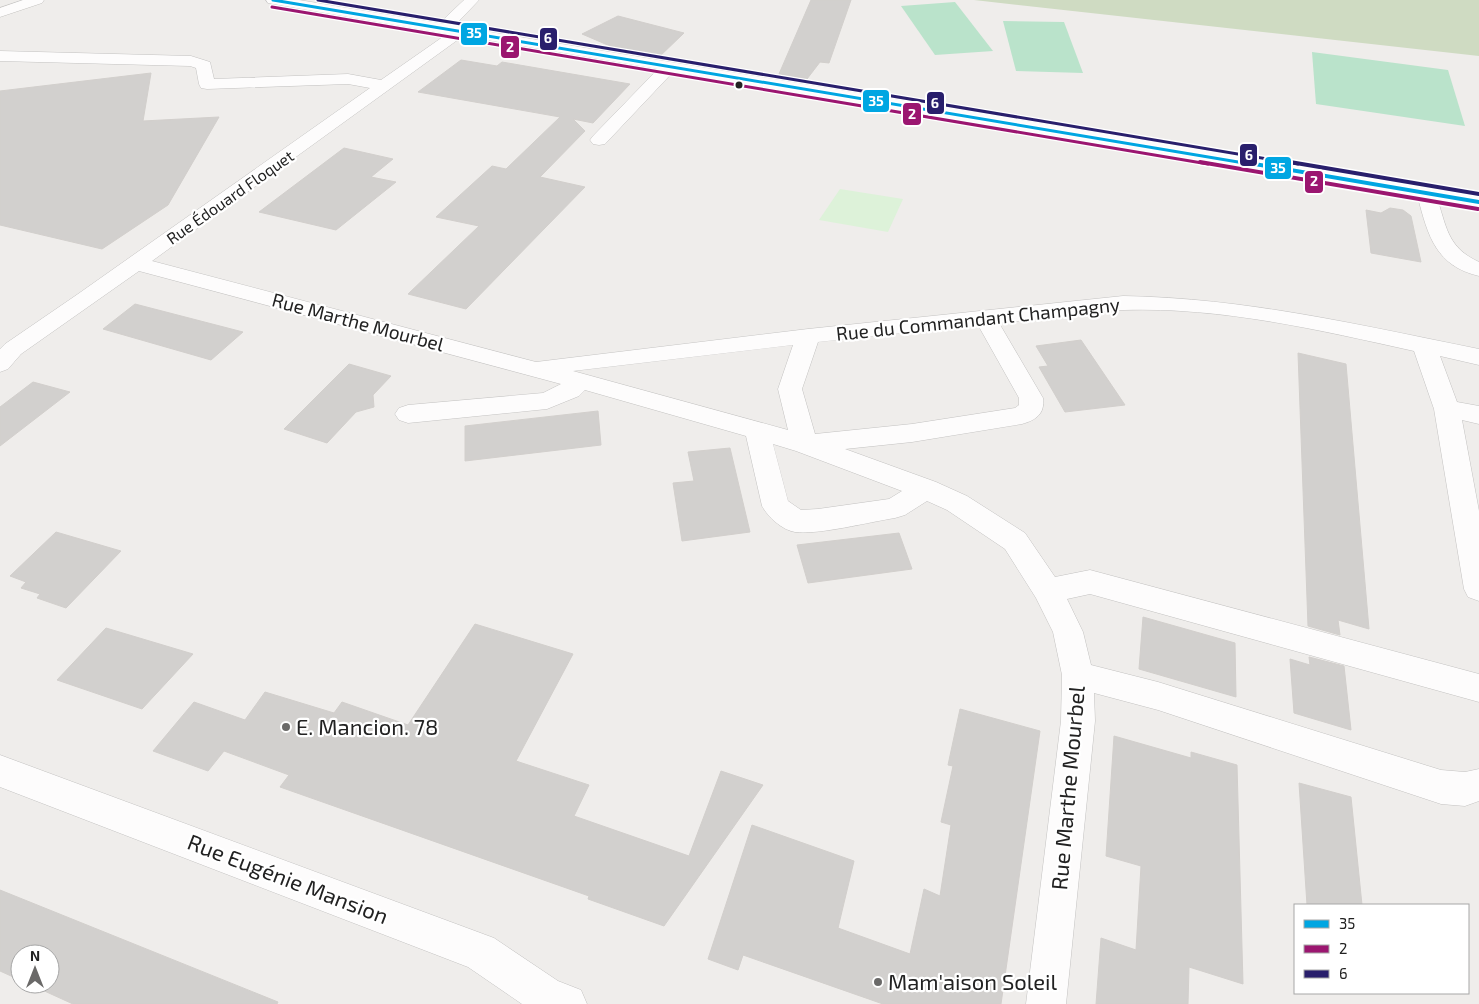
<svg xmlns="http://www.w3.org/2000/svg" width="1479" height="1004" viewBox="0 0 1479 1004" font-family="'Exo 2',sans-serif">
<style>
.forest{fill:#cfdbc2}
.park{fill:#ddf2d9}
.pitch{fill:#bae3cb}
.building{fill:#d2d0ce;stroke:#d2cfcc}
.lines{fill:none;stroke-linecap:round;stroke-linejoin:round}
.minor-casing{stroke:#c3c2c1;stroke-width:1}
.minor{fill:#fdfcfc;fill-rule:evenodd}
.bus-1-far1-casing{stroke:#fff;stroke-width:5.5}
.bus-1-casing{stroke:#fff;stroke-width:7}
.bus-2-far1-casing{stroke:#fff;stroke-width:5.5}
.bus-2-casing{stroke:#fff;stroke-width:7}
.bus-3-far1-casing{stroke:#fff;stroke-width:5.5}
.bus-3-casing{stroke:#fff;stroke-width:7}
.bus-1-far1{stroke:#00a6e2;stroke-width:3}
.bus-1{stroke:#00a6e2;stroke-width:4}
.bus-2-far1{stroke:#9b1670;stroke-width:3}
.bus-2{stroke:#9b1670;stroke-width:4}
.bus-3-far1{stroke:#291f6c;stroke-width:3}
.bus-3{stroke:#291f6c;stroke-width:4}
.bus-dot{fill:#222;stroke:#fff;stroke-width:2}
.poi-dot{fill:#6a6968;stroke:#fff;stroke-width:2}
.labels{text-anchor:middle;stroke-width:4.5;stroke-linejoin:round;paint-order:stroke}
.far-street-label{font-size:16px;fill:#222;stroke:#fff}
.street-label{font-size:19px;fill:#222;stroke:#fff}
.near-poi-label{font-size:22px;fill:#222;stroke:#fff;text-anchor:start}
.near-street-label{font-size:22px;fill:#222;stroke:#fff}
.line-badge{stroke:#fff;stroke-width:2}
.badge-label{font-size:14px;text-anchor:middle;font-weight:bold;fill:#fff}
</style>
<rect width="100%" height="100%" fill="#efedeb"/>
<!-- forest -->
<polygon class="forest" points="974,0 1479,0 1479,56"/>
<!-- park -->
<polygon class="park" points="840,189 903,199 888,232 819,220"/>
<!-- pitch -->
<g class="pitch">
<polygon points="955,2 993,51 935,55 901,6"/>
<polygon points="1003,21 1064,22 1083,73 1016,71"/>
<polygon points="1312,52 1448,70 1465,126 1316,104"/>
</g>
<!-- building -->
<g class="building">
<polygon points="811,0 851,0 829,63 820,62 807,79 779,74"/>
<polygon points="618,16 684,33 658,58 624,52 582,34"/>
<polygon points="461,60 497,66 502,62 630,84 593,123 573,119 585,131 540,177 585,187 466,309 408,294 479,226 436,217 492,166 506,169 560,117 418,92"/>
<polygon points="151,73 143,121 219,117 168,205 102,249 0,225 0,91"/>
<polygon points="344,148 393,159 371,177 396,182 336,230 259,212"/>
<polygon points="1390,208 1403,210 1411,216 1421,262 1371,253 1366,210 1381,213"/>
<polygon points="135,304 243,332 211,360 103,329"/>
<polygon points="1081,340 1125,405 1065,412 1039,367 1048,366 1036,346"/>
<polygon points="1298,353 1346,364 1369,629 1338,620 1340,635 1308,626"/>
<polygon points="349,364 391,376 373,395 374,407 356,412 327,443 284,429"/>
<polygon points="33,382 70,392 0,446 0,407"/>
<polygon points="598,411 601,445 465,461 465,426"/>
<polygon points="730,448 750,532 682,541 673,483 694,481 688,452"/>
<polygon points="56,532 121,551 66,608 37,598 40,594 21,588 26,582 10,576"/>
<polygon points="899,533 912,569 808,583 797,545"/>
<polygon points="1143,617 1235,643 1236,697 1139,669"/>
<polygon points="475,624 573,654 516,761 589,785 574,816 689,856 721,771 763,785 664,926 588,899 589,896 280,787 289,775 224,751 208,771 153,751 194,702 245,720 265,692 334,713 342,702 408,725"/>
<polygon points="106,628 193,654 142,709 57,680"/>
<polygon points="1309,657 1344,666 1351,730 1294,713 1290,659 1310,665"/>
<polygon points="960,709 1040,731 1001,1004 883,1004 743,955 738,970 708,959 752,825 854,861 838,928 910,954 924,889 940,896 951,825 941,822 953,766 948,765"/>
<polygon points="1114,736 1191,758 1191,752 1237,765 1243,984 1189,967 1188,1004 1096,1004 1101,938 1136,950 1141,866 1106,856"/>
<polygon points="1299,783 1351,797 1362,905 1307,905"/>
<polygon points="0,890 278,1002 277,1004 73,1004 29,984 50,984 50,954 20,954 20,980 0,971"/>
</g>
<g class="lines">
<!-- minor casing -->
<g class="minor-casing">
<g id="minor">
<polygon points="23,0 44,0 42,3 0,17 0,8"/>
<path d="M266,0H299L445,24L443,21L445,18L464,0H479L459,21L466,28L1479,196V208L1438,201C1447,230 1449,248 1479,262V276C1436,266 1428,236 1418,198L673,72L605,144L599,145L593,144L590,140L593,136L658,69L463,36L152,261L536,362L808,329L1123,296C1246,298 1359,325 1479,349V365L1440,356L1457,402L1479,406V424L1462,420L1479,511V601L1468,597L1464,589L1434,409L1414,351C1319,330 1222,307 1124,310C1083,311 1040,319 999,323L1043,398C1045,414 1036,420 1022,424L912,442L845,449L936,482L967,496L1025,533L1055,577L1090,570L1479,674V702L1090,594L1067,599L1083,632L1091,665L1158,682L1441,770L1465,772L1479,769V801L1465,806L1441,804L1158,710L1094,693L1095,721L1066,1004H1026L1061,721L1062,675L1053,632L1036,598L1005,549L947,510L927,501L905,515L895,518C869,522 819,535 795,532C782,530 768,517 762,506L746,436L585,390L579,396L547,409L408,423L399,420L395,414L399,408L408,405L543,393L561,384L139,271L21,354L8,369L0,372V349L5,344L78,294L370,88L348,84L207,89L201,88L199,84L196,68L190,66L0,61V51L191,56L210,62L214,79L348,74L381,80L447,34L273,4L268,3ZM978,325L1019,398V405L1015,408L912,424L815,434L802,389L818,342ZM793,345L778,389L788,430L573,371ZM773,444L796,451L902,491L889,499L818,509L801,510L788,501Z"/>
<polygon points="0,755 494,938 558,981 581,990 587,1004 522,1004 468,967 0,787"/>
</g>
</g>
<!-- minor -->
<use href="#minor" class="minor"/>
<!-- bus-1-far1 casing -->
<g class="bus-1-far1-casing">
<polyline id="bus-1-far1" points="273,0 1250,164"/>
</g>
<!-- bus-1 casing -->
<g class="bus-1-casing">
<polyline id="bus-1" points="1243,162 1479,202"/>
</g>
<!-- bus-2-far1 casing -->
<g class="bus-2-far1-casing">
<polyline id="bus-2-far1" points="272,7 1208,164"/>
</g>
<!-- bus-2 casing -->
<g class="bus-2-casing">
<polyline id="bus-2" points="1200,162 1478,209"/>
</g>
<!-- bus-3-far1 casing -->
<g class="bus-3-far1-casing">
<polyline id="bus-3-far1" points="318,0 1298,164"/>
</g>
<!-- bus-3 casing -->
<g class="bus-3-casing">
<polyline id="bus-3" points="1290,162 1479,194"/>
</g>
<!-- bus-1-far1 -->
<use href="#bus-1-far1" class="bus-1-far1"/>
<!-- bus-1 -->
<use href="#bus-1" class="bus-1"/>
<!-- bus-2-far1 -->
<use href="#bus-2-far1" class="bus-2-far1"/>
<!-- bus-2 -->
<use href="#bus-2" class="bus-2"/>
<!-- bus-3-far1 -->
<use href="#bus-3-far1" class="bus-3-far1"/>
<!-- bus-3 -->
<use href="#bus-3" class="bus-3"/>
</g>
<!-- markers -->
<circle class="bus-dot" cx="739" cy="85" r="4.5"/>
<g class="poi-dot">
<circle cx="286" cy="727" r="5"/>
<circle cx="878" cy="982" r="5"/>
</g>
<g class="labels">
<!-- far-street labels -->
<g class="far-street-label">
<text transform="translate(230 197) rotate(-35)" y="6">Rue Édouard Floquet</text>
</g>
<!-- street labels -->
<g class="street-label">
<text transform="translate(978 319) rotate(-6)" y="7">Rue du Commandant Champagny</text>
<text transform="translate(358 322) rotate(15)" y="7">Rue Marthe Mourbel</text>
</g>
<!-- near-poi labels -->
<g class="near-poi-label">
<text x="296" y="735">E. Mancion. 78</text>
<text x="888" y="990">Mam'aison Soleil</text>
</g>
<!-- near-street labels -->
<g class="near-street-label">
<text transform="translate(1068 788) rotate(-85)" y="8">Rue Marthe Mourbel</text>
<text transform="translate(288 879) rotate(21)" y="8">Rue Eugénie Mansion</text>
</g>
</g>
<g class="line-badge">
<rect x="460" y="22" width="28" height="24" rx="5" fill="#00a6e2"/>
<rect x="539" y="27" width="19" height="24" rx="5" fill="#291f6c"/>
<rect x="500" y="35" width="20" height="24" rx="5" fill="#9b1670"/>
<rect x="862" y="89" width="28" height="24" rx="5" fill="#00a6e2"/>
<rect x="926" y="91" width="19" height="24" rx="5" fill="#291f6c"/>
<rect x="902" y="102" width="20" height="24" rx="5" fill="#9b1670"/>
<rect x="1239" y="143" width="19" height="24" rx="5" fill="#291f6c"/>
<rect x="1264" y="156" width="28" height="24" rx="5" fill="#00a6e2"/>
<rect x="1304" y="170" width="20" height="24" rx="5" fill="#9b1670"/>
</g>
<g class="badge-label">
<text x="474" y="38">35</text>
<text x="548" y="43">6</text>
<text x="510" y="52">2</text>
<text x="876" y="106">35</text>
<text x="935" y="108">6</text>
<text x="912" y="119">2</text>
<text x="1249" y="160">6</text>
<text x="1278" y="173">35</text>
<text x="1314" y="186">2</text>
</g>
<!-- legend -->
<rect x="1294" y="904" width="175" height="90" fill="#ffffff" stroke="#a7a7a7"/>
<rect x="1304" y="920" width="25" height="8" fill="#00a6e2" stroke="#a7a7a7"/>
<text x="1339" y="929" font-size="15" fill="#222222">35</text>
<rect x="1304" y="945" width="25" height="8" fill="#9b1670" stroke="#a7a7a7"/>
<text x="1339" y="954" font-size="15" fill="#222222">2</text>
<rect x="1304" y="970" width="25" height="8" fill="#291f6c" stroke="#a7a7a7"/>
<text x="1339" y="979" font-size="15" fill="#222222">6</text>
<!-- north arrow -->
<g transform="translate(35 969)"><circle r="24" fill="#ffffff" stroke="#a7a7a7"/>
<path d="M0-4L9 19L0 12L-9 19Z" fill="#6a6968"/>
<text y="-8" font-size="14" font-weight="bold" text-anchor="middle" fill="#222222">N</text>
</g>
</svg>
